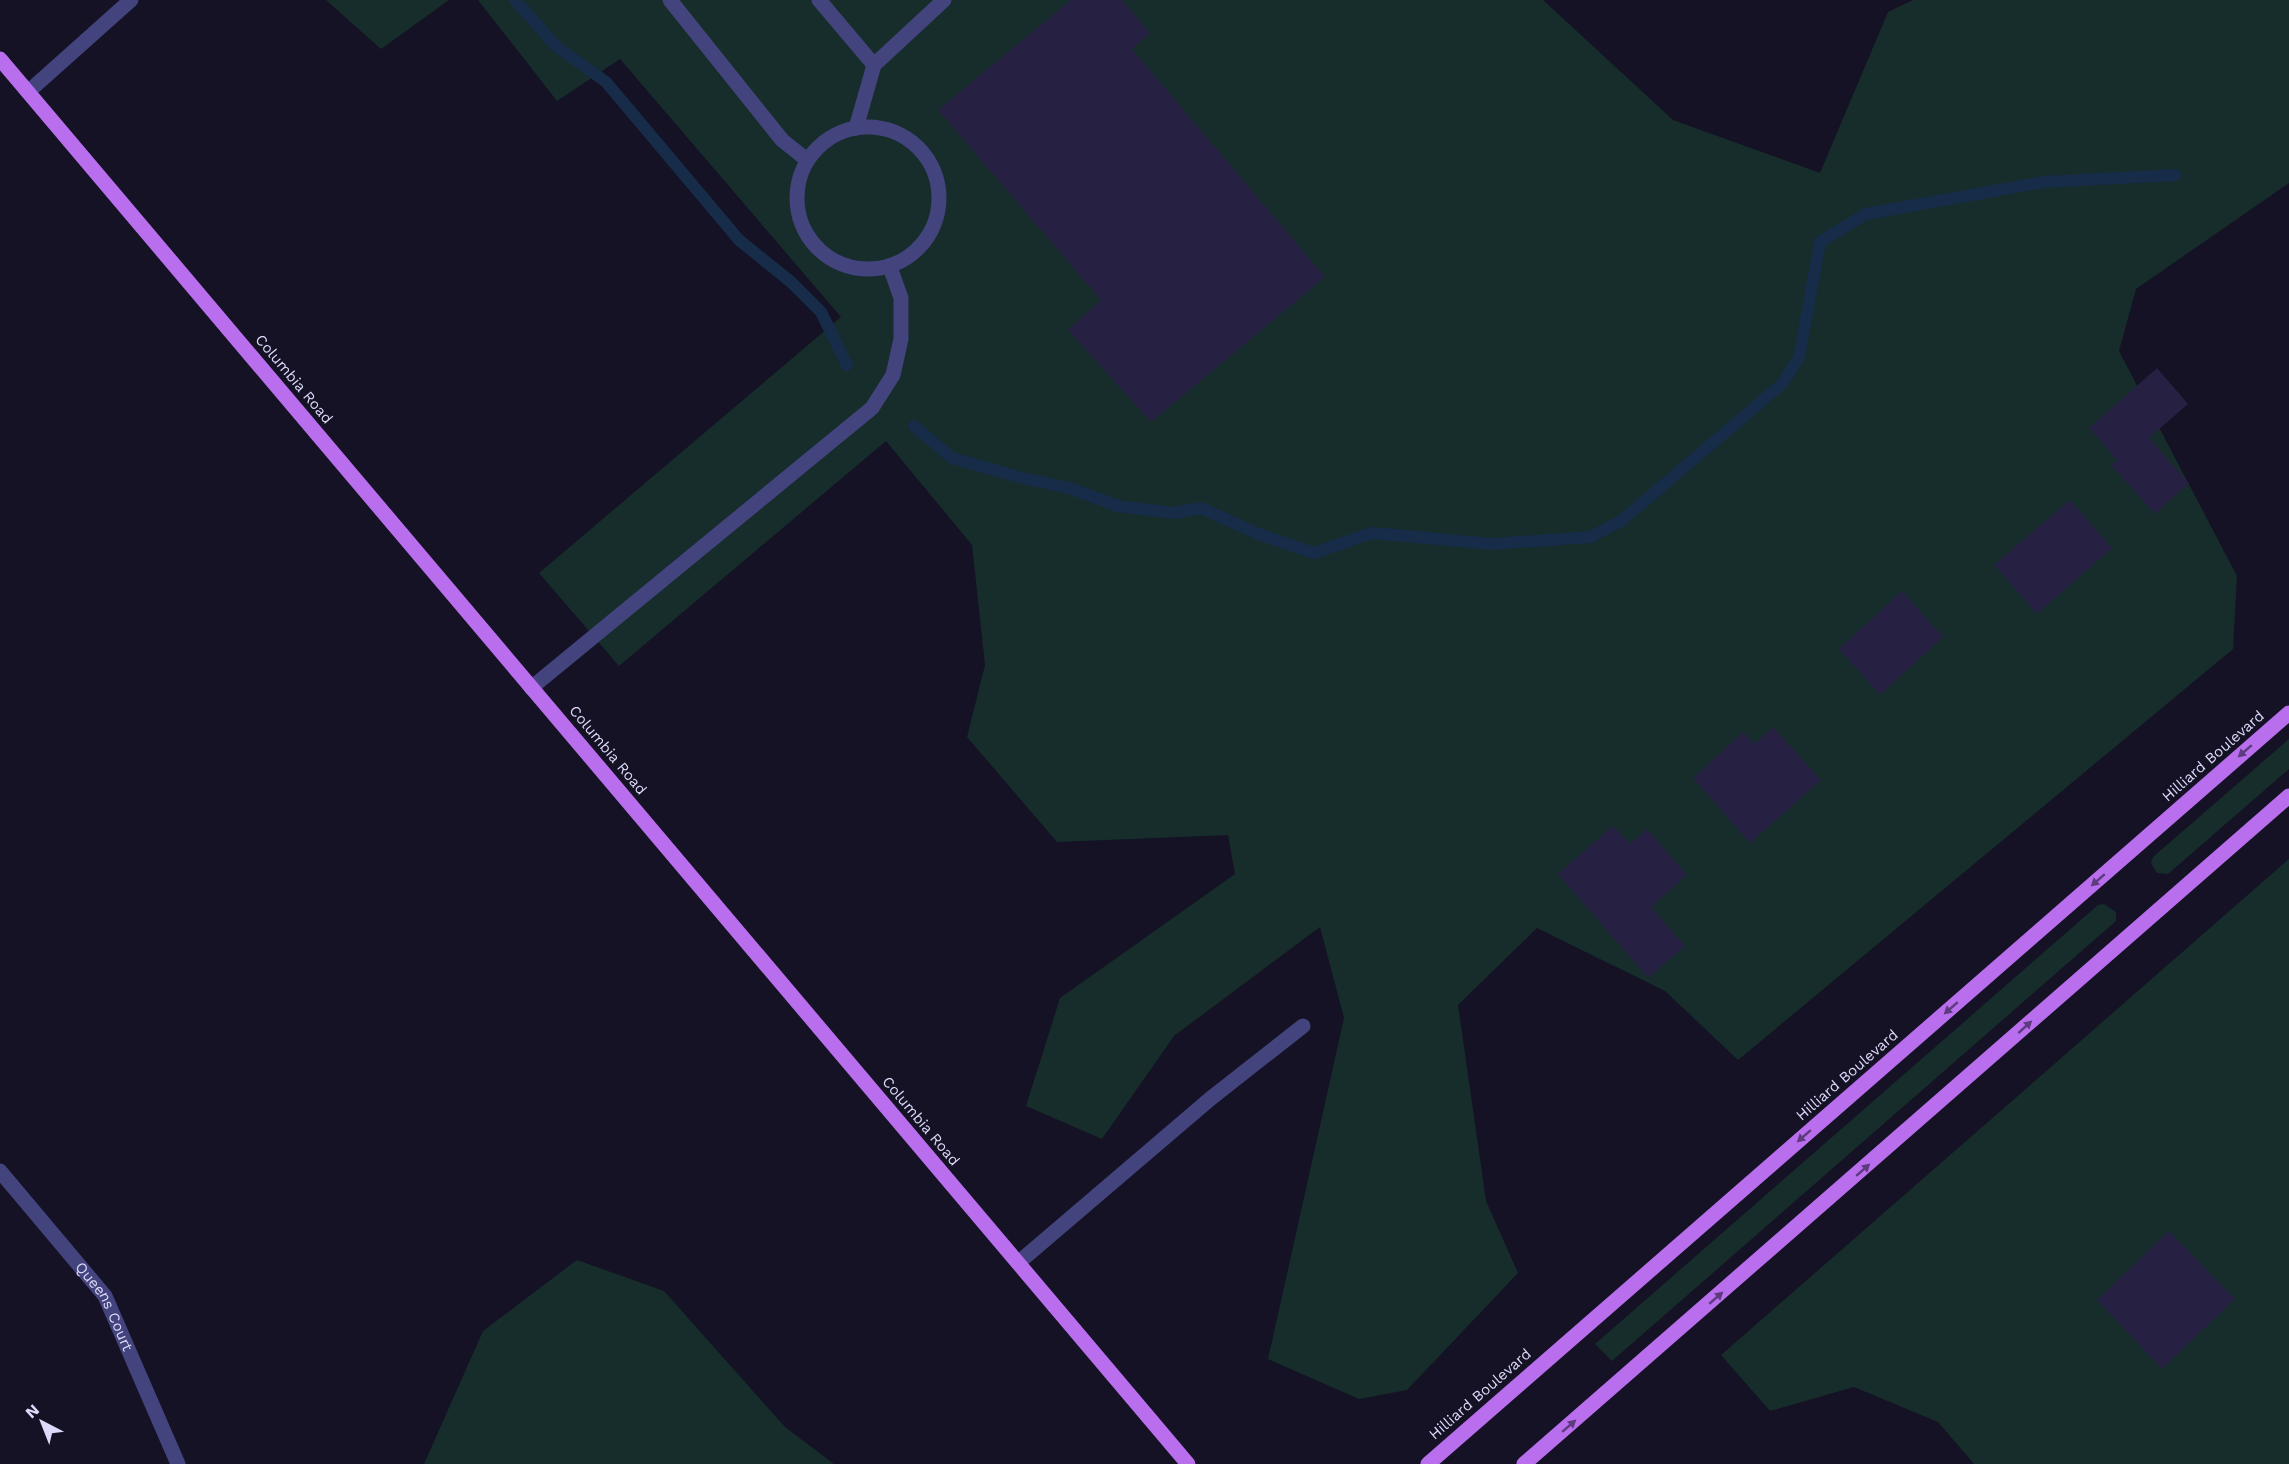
<svg xmlns="http://www.w3.org/2000/svg" width="2289" height="1464" viewBox="0 0 2289 1464" font-family="'Work Sans',sans-serif">
<style>
.green{fill:#162d2b}
.lines{fill:none;stroke-linecap:round;stroke-linejoin:round}
.stream{stroke:#172c48;stroke-width:12}
.building{fill:#262042}
.minor{stroke:#43437d;stroke-width:15}
.major{stroke:#b96eed;stroke-width:15}
.oneway{fill:#5e3b7e}
.labels{text-anchor:middle;stroke-width:4.5;stroke-linejoin:round;paint-order:stroke}
.street-label{font-size:15px;fill:#dcd9fa;stroke:#141224}
</style>
<rect width="100%" height="100%" fill="#141224"/>
<!-- green -->
<g class="green">
<polygon points="326,0 449,0 381,49"/>
<polygon points="478,0 1543,0 1673,120 1820,173 1888,12 1913,0 2289,0 2289,183 2136,289 2119,351 2237,576 2233,649 1738,1060 1665,991 1537,928 1458,1005 1486,1201 1518,1273 1407,1390 1359,1399 1268,1359 1344,1018 1320,927 1174,1036 1102,1139 1026,1106 1060,998 1235,874 1228,835 1057,842 967,737 985,665 972,545 886,441 619,666 539,573 841,317 620,59 557,101"/>
<polygon points="2289,739 2289,769 2168,874 2157,873 2151,863 2153,857"/>
<polygon points="2289,859 2289,1464 1974,1464 1938,1422 1854,1387 1770,1411 1721,1355"/>
<polygon points="2104,904 2116,912 2116,921 1612,1361 1595,1344 2098,905"/>
<polygon points="577,1260 664,1291 785,1427 834,1464 424,1464 483,1331"/>
</g>
<g class="lines">
<!-- stream -->
<g class="stream">
<polyline points="515,0 556,46 606,82 739,240 791,282 821,312 847,365"/>
<polyline points="914,426 952,458 1022,478 1069,488 1118,506 1174,513 1201,508 1261,535 1314,553 1372,533 1492,544 1590,537 1621,521 1782,384 1799,357 1820,242 1866,214 2043,182 2175,175"/>
</g>
</g>
<!-- building -->
<g class="building">
<polygon points="1071,0 1122,0 1150,33 1132,49 1325,277 1151,422 1068,330 1101,300 938,110"/>
<polygon points="2157,368 2188,404 2149,438 2189,483 2155,514 2111,465 2117,460 2089,428"/>
<polygon points="2070,500 2112,548 2037,614 1994,565"/>
<polygon points="1902,591 1943,637 1880,695 1839,649"/>
<polygon points="1773,727 1821,780 1750,843 1693,778 1743,732 1754,744"/>
<polygon points="1613,826 1630,844 1647,829 1687,875 1651,907 1685,946 1648,978 1558,874"/>
<polygon points="2169,1231 2235,1299 2162,1369 2097,1300"/>
</g>
<g class="lines">
<!-- minor -->
<g class="minor">
<polyline points="670,0 782,140 807,160"/>
<polyline points="819,0 874,65"/>
<polyline points="28,92 131,0"/>
<circle cx="868" cy="198" r="71"/>
<polyline points="856,128 874,65 944,0"/>
<polyline points="531,688 872,408 893,375 901,339 901,298 890,267"/>
<path id="s1" d="M0,1171L105,1296L178,1464"/>
<polyline points="1018,1263 1210,1099 1303,1026"/>
</g>
<!-- major -->
<g class="major">
<polyline points="0,59 1188,1464"/>
<polyline points="1428,1464 2289,713"/>
<polyline points="1524,1464 2289,796"/>
</g>
</g>
<!-- one-way arrows -->
<defs><path id="oneway-solid" d="M-6-.8H1V-3.2L6.5 0L1 3.2V.8H-6Z" transform="scale(1.5)"/></defs>
<g class="oneway">
<use href="#oneway-solid" transform="translate(2245 751) rotate(139)"/>
<use href="#oneway-solid" transform="translate(2098 880) rotate(139)"/>
<use href="#oneway-solid" transform="translate(1951 1008) rotate(139)"/>
<use href="#oneway-solid" transform="translate(2025 1027) rotate(-42)"/>
<use href="#oneway-solid" transform="translate(1804 1136) rotate(139)"/>
<use href="#oneway-solid" transform="translate(1863 1170) rotate(-41)"/>
<use href="#oneway-solid" transform="translate(1716 1298) rotate(-41)"/>
<use href="#oneway-solid" transform="translate(1569 1426) rotate(-41)"/>
</g>
<g class="labels">
<!-- street labels -->
<g class="street-label">
<text transform="translate(294 379) rotate(50)" y="5">Columbia Road</text>
<text transform="translate(608 750) rotate(50)" y="5">Columbia Road</text>
<text transform="translate(2213 756) rotate(-41)" y="5">Hilliard Boulevard</text>
<text transform="translate(1847 1075) rotate(-41)" y="5">Hilliard Boulevard</text>
<text transform="translate(921 1121) rotate(50)" y="5">Columbia Road</text>
<text dy="5" stroke="none"><textPath href="#s1" startOffset="172">Queens Court</textPath></text>
<text transform="translate(1480 1394) rotate(-41)" y="5">Hilliard Boulevard</text>
</g>
</g>
<!-- north arrow -->
<g transform="translate(42 1422) rotate(318)" stroke="#141224" stroke-width="4.5" paint-order="stroke">
<path d="M0-4.5L10 22L0 15L-10 22Z" fill="#dcd9fa"/>
<text y="-9" font-size="16" font-weight="bold" text-anchor="middle" fill="#dcd9fa">N</text>
</g>
</svg>
